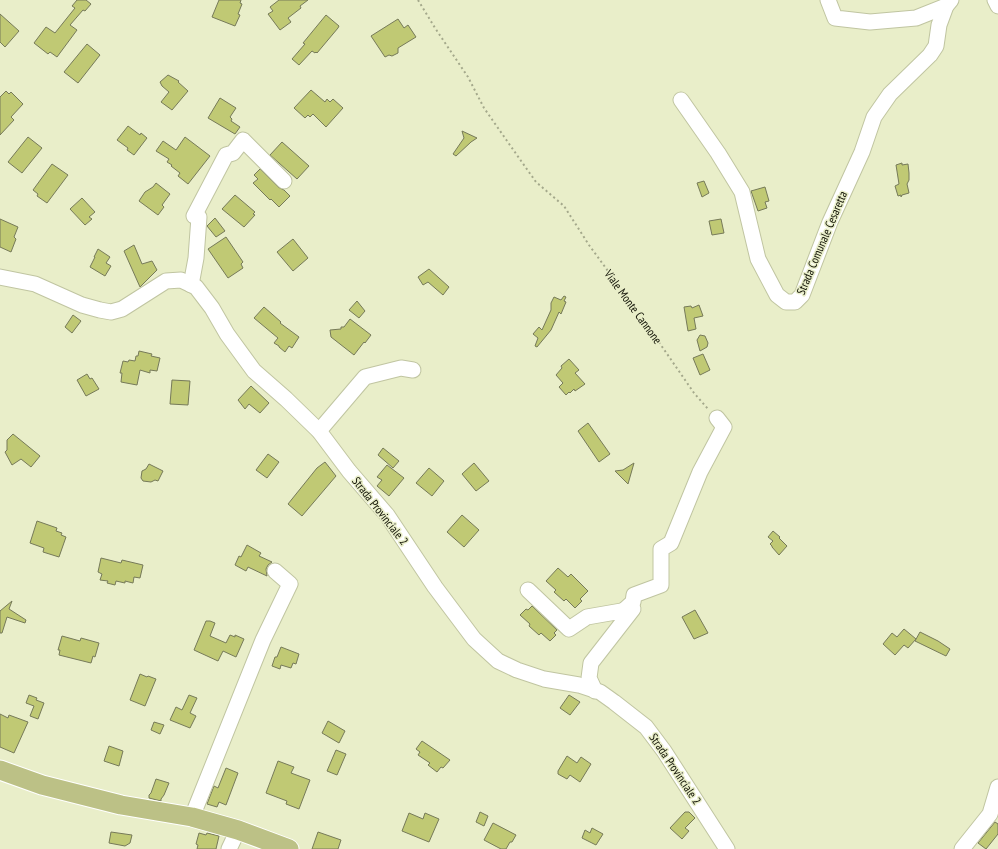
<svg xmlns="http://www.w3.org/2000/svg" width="998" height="849" viewBox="0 0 998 849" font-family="'PT Sans Narrow',sans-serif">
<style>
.building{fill:#c0c974;stroke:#767a59}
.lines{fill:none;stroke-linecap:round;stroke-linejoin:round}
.minor-casing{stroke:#c0c5a1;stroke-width:17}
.major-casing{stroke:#fff;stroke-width:21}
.path{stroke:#a4a88b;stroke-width:2;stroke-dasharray:2 3;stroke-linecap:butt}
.minor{stroke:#fff;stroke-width:15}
.major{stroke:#bcc186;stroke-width:19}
.labels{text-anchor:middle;stroke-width:3;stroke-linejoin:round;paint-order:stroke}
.street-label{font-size:12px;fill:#121306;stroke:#e9eec9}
</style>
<rect width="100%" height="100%" fill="#e9eec9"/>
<!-- building -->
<g class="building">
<polygon points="77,0 86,0 91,4 85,11 83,10 70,25 77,30 57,57 50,52 48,54 34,43 46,27 55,33 75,8 72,6"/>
<polygon points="219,0 241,0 240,3 242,4 238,14 240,15 235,26 212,17"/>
<polygon points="279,0 308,0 300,6 301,8 288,18 291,22 280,30 268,14 273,11 270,7"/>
<polygon points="0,14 19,31 5,47 0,42"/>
<polygon points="326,15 339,26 338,28 317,53 316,52 315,53 312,51 299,65 292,59 305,44 303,43"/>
<polygon points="398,19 404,28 408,25 416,37 398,48 398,53 392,56 389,55 385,57 371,36"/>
<polygon points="87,44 100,55 78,83 64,72"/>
<polygon points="168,75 179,81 178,82 188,91 172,110 161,102 169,92 162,86 160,82"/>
<polygon points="311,90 325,102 327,99 330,102 333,99 343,108 326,127 313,114 310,117 308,115 305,118 294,108"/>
<polygon points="6,91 9,94 11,92 23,104 11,117 14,120 0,135 0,97"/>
<polygon points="220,98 236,108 230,117 232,119 231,121 240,127 235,134 208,118"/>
<polygon points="128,126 140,135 141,133 147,138 134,155 127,150 128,148 117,140"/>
<polygon points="462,131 477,138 471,142 456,156 453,154 464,138"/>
<polygon points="28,137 42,148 22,173 8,162"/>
<polygon points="185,137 210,156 188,184 178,176 180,173 171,166 172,165 167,162 169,159 156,151 163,141 176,150"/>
<polygon points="282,142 309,166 297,179 270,155"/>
<polygon points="902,163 902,165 908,164 909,173 909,180 907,184 909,193 902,195 901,197 901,195 898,196 895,186 899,184 896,165"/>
<polygon points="52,164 68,175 47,203 37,196 38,194 33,190"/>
<polygon points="260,169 278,187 284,190 290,196 279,207 271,199 270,200 253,183 258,179 254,175"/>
<polygon points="704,181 709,193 702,197 697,183"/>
<polygon points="156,183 170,194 162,205 164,207 158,215 139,201 145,192 153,187"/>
<polygon points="765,187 769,201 765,202 767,208 758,211 751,191"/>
<polygon points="235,195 255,212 253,214 255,215 244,227 222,209"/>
<polygon points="82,198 95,212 89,217 92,219 85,225 70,209"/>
<polygon points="215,218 225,231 216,237 207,226"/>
<polygon points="0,219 18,227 14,237 16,239 11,252 0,247"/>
<polygon points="721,219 724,233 712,235 709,221"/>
<polygon points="226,237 243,262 241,264 243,268 228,278 208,249"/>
<polygon points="293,239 308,258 293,271 277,252"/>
<polygon points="134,245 142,264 152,261 157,270 140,287 124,251"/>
<polygon points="98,249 110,257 106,263 111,266 105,276 90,267 95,257 94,257"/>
<polygon points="429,269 449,287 443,295 428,282 423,285 418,277"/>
<polygon points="564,296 566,297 564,301 566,302 561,314 559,312 551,330 537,347 535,346 538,338 533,334 539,327 542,330 551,310 551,303 554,297 561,300"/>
<polygon points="357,301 365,311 359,318 349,310"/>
<polygon points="699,305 703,316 694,318 696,329 688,331 684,307 691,306 692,308"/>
<polygon points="264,307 281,322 280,323 299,337 292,348 289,346 285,352 279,347 279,346 274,343 278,338 254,318"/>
<polygon points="73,315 81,321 72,333 65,327"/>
<polygon points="350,319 371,335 365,343 364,342 354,355 331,337 330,330 341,329 341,327 344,327"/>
<polygon points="700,335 705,336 708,343 707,347 700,351 697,340"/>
<polygon points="139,351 152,354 151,356 160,358 157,371 150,370 150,373 140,370 137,385 121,382 122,373 120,373 123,361 128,362 129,360 135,361 136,356 138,356"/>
<polygon points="703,354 710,370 700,375 693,358"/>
<polygon points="569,359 579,370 575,373 585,384 575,391 574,389 570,393 569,392 566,395 559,387 563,383 556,375 562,368 561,366"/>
<polygon points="87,374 90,379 92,378 99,389 86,396 77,380"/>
<polygon points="172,380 190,381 188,405 170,404"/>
<polygon points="251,386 269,403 260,413 249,404 245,409 238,400"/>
<polygon points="588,423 610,454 599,462 578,431"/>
<polygon points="13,434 40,456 31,467 21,459 12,465 5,452 7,450 7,440"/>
<polygon points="383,448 399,461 393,468 378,455"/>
<polygon points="268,454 279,462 267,478 256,470"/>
<polygon points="325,462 336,476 302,516 288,504 317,468"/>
<polygon points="474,463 489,481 476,491 462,474"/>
<polygon points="634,463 628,484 615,471 623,470"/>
<polygon points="149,464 163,471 158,481 155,480 151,482 143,481 141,478 142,471 146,469"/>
<polygon points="387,465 404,478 389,496 377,486 382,480 377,477"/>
<polygon points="429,468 444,481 432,496 416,483"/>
<polygon points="462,515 479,530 464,547 447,532"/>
<polygon points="37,521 57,528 56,531 62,533 61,535 66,537 59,557 43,552 44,548 30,543"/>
<polygon points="773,531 780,537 779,538 787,546 779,555 772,547 772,546 770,544 773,541 768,537"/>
<polygon points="247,545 261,553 259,556 272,562 268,565 266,569 267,576 248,567 246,571 235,565 239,556 241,557"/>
<polygon points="101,558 121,563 122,560 143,565 140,578 134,577 133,583 125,581 125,583 116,581 115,585 107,583 108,581 100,580 102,574 98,572"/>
<polygon points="558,568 568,577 571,574 588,591 580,599 582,601 575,608 566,599 564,601 554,592 556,590 546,581"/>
<polygon points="12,601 9,609 26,620 25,623 7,617 2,633 0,633 0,611"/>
<polygon points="532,606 557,630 554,633 556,635 550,641 541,633 539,635 529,626 530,624 520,615 526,609 528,610"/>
<polygon points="695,610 708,633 694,639 682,617"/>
<polygon points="206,621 210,621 215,623 210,636 226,643 230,635 235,637 235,635 244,639 236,657 223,651 218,661 194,650"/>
<polygon points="904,629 916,639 908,648 904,645 895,655 883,644 892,633 897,637"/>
<polygon points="920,632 938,641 950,649 946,656 915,641"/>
<polygon points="62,636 80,641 81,638 99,643 95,657 93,656 91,663 59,655 60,650 58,650"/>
<polygon points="281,647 299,654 296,664 293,663 291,668 281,665 280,669 272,666 275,657 277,657"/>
<polygon points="140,674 147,677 148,676 156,679 145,706 130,700"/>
<polygon points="29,695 37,698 36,700 44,703 38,719 30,716 34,706 26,703"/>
<polygon points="189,695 197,698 190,713 196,716 190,728 170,720 176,707 182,710"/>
<polygon points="569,695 580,702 570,715 560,708"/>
<polygon points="0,714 8,718 9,715 28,722 14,753 0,747"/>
<polygon points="328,721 345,731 339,743 322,733"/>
<polygon points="154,722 164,725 160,734 151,730"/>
<polygon points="422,741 450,760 443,768 441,767 437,772 428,765 430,763 418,755 420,752 416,749"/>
<polygon points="109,746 123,751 119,766 104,761"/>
<polygon points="336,750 346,754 337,775 327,771"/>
<polygon points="567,756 577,763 581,757 591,764 580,782 570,775 567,779 558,774 558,771"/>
<polygon points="278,761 294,767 291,773 310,780 299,809 286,804 287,801 266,793"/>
<polygon points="226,768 238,773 226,805 219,802 217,807 207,804 214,786 218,788"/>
<polygon points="156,779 169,783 164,795 161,799 161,801 149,798 149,795 151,793"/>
<polygon points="480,812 488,816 484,826 476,822"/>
<polygon points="685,812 689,812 695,818 685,828 689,831 682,839 670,828"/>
<polygon points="409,813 423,819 425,813 439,819 429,842 402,831"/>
<polygon points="995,822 998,824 998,834 986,849 978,843"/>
<polygon points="493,823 516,835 512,842 510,842 506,849 501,849 484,840"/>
<polygon points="592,828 603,834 596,845 582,838 585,830 590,833"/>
<polygon points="111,832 132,835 130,843 125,846 109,843"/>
<polygon points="318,832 341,840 338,849 312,849"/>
<polygon points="199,833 206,835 207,833 219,836 216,849 197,849 198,845 196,844"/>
</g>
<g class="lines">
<!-- minor casing -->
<g class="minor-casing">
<g id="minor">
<polyline points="828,0 835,18 870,22 916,18 946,6"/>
<polyline points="995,0 998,6"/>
<polyline points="681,100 718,153 742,192 758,259 777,295 786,302 795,302 802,295 830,222 862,152 874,117 890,94 930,55 936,46 939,25 946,6 951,0"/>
<polyline points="0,277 35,284 82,305 100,310 111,312 122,309 166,281 181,280 196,287 212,308 227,334 254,371 286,399 319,431 349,471 387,515 435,587 474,639 498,661 517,670 544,679 579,685 600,692 614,702 646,727 664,751 727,849"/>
<polyline points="191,285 196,258 199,217 194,216 226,155 233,153 243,140 284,181"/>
<polyline points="319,431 365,377 401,368 413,370"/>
<polyline points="528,590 569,629 587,617 633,609 591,663 589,678 595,691"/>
<polyline points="622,612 633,602 634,595 661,585 661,549 671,543 700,472 724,427 717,418"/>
<polyline points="192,817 263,640 290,584 275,571"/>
<polyline points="229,849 238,830"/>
<polyline points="962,849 990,814 998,787"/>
</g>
</g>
<!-- major casing -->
<g class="major-casing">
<polyline id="major" points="0,770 42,785 121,805 192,817 238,830 289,849"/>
</g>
<!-- path -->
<polyline class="path" points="418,0 435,28 468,77 484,108 519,158 536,182 564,206 589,245 643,319 694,393 708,409"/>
<!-- minor -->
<use href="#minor" class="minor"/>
<!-- major -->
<use href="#major" class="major"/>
</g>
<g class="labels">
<!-- street labels -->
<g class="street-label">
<text transform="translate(822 243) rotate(-67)" y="4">Strada Comunale Cesaretta</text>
<text transform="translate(633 307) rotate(54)" y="4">Viale Monte Cannone</text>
<text transform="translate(380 511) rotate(52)" y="4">Strada Provinciale 2</text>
<text transform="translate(675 769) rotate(56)" y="4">Strada Provinciale 2</text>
</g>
</g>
</svg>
